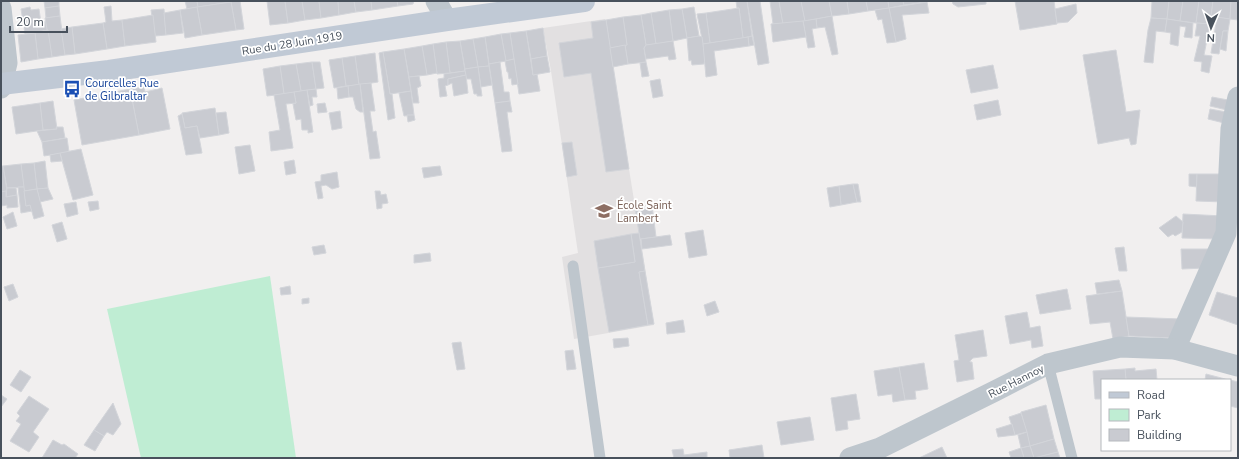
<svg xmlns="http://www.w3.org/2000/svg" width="1239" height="459" viewBox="0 0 1239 459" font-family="'Nunito Sans',sans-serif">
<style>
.education{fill:#e2e0e1}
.green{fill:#bfedd3}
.building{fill:#c9cbd1;stroke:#d3d5da}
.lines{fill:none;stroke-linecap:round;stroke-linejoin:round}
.lane{stroke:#bec6cd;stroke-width:11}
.street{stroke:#bec6cd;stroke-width:21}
.secondary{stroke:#c0c9d5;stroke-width:22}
.labels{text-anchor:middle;stroke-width:3.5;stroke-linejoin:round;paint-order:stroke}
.street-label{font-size:11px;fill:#48515c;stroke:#fff}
.transit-label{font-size:11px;fill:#164399;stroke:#fff;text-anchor:start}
.education-label{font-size:11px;fill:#785e54;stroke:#fff;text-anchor:start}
</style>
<rect width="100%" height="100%" fill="#f1efef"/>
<!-- education -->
<polygon class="education" points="605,19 654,325 574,339 562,257 578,253 551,71 543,28"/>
<!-- green -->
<polygon class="green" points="270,276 296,458 141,458 107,309"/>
<!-- building -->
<g class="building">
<polygon points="44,1 59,1 59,6 45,8"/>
<polygon points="185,1 197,1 198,7 187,9"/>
<polygon points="197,1 240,1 244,29 236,30 231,2 198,7"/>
<polygon points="267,1 285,1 288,23 270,25"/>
<polygon points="285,1 302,1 305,20 288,23"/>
<polygon points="302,1 319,1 321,18 305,20"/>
<polygon points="319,1 338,1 339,15 321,18"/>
<polygon points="338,1 354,1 356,12 339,15"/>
<polygon points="354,1 371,1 372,10 356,12"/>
<polygon points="371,1 397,1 398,6 372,10"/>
<polygon points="397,1 414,1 413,4 398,6"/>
<polygon points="736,1 747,1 752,36 743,38 739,8 737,8"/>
<polygon points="747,1 760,1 769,63 758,65"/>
<polygon points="770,1 779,1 783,24 773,24"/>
<polygon points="779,1 801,1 805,21 783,24"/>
<polygon points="801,1 829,1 832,16 805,21"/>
<polygon points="829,1 847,1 849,14 832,16"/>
<polygon points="847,1 866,1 868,11 849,14"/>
<polygon points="866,1 888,1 889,8 868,11"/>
<polygon points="888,1 903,1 904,5 889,8"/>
<polygon points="903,1 925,1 925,2 904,5"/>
<polygon points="952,1 986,1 986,4 958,7 953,4"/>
<polygon points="1015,1 1054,1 1057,24 1020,30"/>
<polygon points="1152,1 1169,1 1167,19 1151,18"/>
<polygon points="1169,1 1183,1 1180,21 1167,19"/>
<polygon points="1183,1 1199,1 1196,23 1180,21"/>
<polygon points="1199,1 1213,1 1210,24 1196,23"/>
<polygon points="1213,1 1231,1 1230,19 1211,17"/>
<polygon points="1231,1 1238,1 1238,20 1230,19"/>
<polygon points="231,2 236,30 202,35 197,7"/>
<polygon points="927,2 929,13 902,15 906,39 896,42 889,8"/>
<polygon points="1076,4 1077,13 1068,22 1057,23 1055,9"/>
<polygon points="59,6 60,16 46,18 45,8"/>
<polygon points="111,6 112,21 122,20 125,46 107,49 103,23 106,22 104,7"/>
<polygon points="30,7 31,10 39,9 41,23 46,21 48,30 25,34 21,9"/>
<polygon points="197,7 202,35 185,38 180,10"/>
<polygon points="694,7 699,36 687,38 682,9"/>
<polygon points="739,8 743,38 710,43 706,13"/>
<polygon points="889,8 896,42 887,43 882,19 878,20 875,10"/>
<polygon points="164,9 166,35 155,36 151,10"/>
<polygon points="682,9 687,38 673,41 669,10"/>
<polygon points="180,10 183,33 166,35 164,13"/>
<polygon points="669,10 673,41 656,44 651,13"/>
<polygon points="651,13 656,44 646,45 641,15"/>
<polygon points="706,13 710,43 703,44 697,14"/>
<polygon points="153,15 156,42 125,46 122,20"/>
<polygon points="641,15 646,45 644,48 646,62 628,64 625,45 627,45 623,17"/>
<polygon points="60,16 65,55 52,57 45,18"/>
<polygon points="832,16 838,54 832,55 825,27 817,28 816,19"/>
<polygon points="623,17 627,45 610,48 606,20"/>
<polygon points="1217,17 1230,19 1228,31 1223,31 1219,54 1211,53"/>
<polygon points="1151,18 1167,19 1165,32 1156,31 1153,63 1144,62 1148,30"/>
<polygon points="816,19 817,28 812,29 815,47 808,48 803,21"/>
<polygon points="1167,19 1193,23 1192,38 1184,37 1186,27 1180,26 1178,46 1170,44 1171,33 1165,32"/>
<polygon points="606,20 629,169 606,172 591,73 564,77 559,43 593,38 591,22"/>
<polygon points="803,21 806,37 773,42 771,24"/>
<polygon points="103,23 107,49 75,54 72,27"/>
<polygon points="1197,23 1210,24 1204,55 1212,56 1209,73 1201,71 1202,62 1194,61 1200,36 1195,36"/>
<polygon points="72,27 75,54 65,55 61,29"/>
<polygon points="543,28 547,56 531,59 526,31"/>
<polygon points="48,30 52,57 38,59 35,33"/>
<polygon points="526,31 533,75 537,74 540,91 519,94 510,33"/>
<polygon points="1223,31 1228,31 1226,51 1220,49"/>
<polygon points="35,33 38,59 21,62 18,35"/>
<polygon points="510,33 514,59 506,61 501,34"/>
<polygon points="501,34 506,61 489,64 485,37"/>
<polygon points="699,36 702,37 705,58 704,64 692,65 691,60 689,61 687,38"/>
<polygon points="752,36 754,45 749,46 748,37"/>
<polygon points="485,37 489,66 478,67 473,39"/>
<polygon points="748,37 749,46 714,51 717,75 706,77 703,44"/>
<polygon points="473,39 478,67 465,69 460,41"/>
<polygon points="460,41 465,71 450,73 446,42"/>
<polygon points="673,41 676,59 669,60 668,56 646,59 644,48 646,45"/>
<polygon points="446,42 450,73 437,74 433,44"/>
<polygon points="433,44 437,73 427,75 422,46"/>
<polygon points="625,45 628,64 613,67 610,48"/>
<polygon points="422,46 427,75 409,77 404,49"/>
<polygon points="404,49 411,91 390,94 383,52"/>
<polygon points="1116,50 1126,112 1140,110 1136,144 1131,145 1129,138 1098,144 1083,55"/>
<polygon points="383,52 390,94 392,94 395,118 388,120 379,53"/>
<polygon points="375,53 378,82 359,85 355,56"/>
<polygon points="355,56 359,85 346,86 342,58"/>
<polygon points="547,56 550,72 533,75 531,59"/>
<polygon points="342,58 346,86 334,88 329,60"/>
<polygon points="514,59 518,84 512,85 511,78 509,79 508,72 507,72 505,61"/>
<polygon points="312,62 316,89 301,91 296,64"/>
<polygon points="312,62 320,62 324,88 316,89"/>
<polygon points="500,62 504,92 509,92 510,101 495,103 489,64"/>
<polygon points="646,62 649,76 642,77 640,63"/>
<polygon points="296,64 301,91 284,94 280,66"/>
<polygon points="993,65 998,88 971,93 966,70"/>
<polygon points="280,66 284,94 267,96 263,69"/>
<polygon points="489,66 492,85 481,87 478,67"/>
<polygon points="478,67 482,96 477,96 477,94 474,94 471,79 466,79 465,71 465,69"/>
<polygon points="465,71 466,75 448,79 448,85 445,86 447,96 440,97 438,79 444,78 444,74"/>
<polygon points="466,75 468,93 454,96 452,83 448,85 448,79"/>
<polygon points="419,76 421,86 417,88 419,103 413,103 409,77"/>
<polygon points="660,79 663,96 653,98 650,81"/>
<polygon points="371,83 375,111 370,111 373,132 376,131 380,158 370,159 360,84"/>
<polygon points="360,84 363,112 360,112 356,109 353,97 349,97 348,86"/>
<polygon points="348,86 349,97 338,99 337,88"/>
<polygon points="144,87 145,92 162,88 170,129 139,135 130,89"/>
<polygon points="130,89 139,135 82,145 74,100"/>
<polygon points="316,89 317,97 312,97 313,105 310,106 307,90"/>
<polygon points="307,90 313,132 308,133 308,130 302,130 301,119 296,120 293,104 296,103 294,92"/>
<polygon points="411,91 414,115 404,116 399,93"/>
<polygon points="294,92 296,103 286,104 293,148 271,151 269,132 280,130 274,95"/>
<polygon points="1212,97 1228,100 1227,110 1210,106"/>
<polygon points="998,100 1001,115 977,120 974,105"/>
<polygon points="53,101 57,129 43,130 40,103"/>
<polygon points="510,101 512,112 507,112 512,151 502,152 495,103"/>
<polygon points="40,103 43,130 16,134 12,107"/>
<polygon points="325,103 327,112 318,113 317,104"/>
<polygon points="215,108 219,135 200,138 197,126 185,128 182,113"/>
<polygon points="1210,109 1226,112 1224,123 1208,119"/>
<polygon points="340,111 342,128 332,130 329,113"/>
<polygon points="226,112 229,133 219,135 216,113"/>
<polygon points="182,114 185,128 197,126 202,153 186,155 178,116"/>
<polygon points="407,115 414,115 415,120 408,122"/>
<polygon points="56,127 63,127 65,138 42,142 37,131 57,129"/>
<polygon points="67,138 69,152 44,156 42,142"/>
<polygon points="572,142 577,175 567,177 562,143"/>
<polygon points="250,145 255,171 239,174 235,147"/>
<polygon points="81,149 93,195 73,200 60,153"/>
<polygon points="60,153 62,161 51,162 50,155"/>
<polygon points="294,160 296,173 286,175 284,162"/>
<polygon points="45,161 48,188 37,189 34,163"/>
<polygon points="34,163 37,189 24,191 21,164"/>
<polygon points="21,164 24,187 7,188 3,166"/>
<polygon points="1,166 3,166 7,191 1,192"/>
<polygon points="440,166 442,175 424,178 422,168"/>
<polygon points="337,172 339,187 332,189 326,185 321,186 323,198 318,199 315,182 321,181 321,175"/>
<polygon points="1189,174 1197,174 1197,187 1189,186"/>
<polygon points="1197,174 1226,174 1224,202 1196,201"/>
<polygon points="853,184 857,202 841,205 839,186"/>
<polygon points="853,184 858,184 861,202 857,202"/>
<polygon points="839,186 841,205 830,207 827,188"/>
<polygon points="18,187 24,187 26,206 30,205 32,211 21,213"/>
<polygon points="7,188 16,188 17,195 6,197"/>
<polygon points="48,188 53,199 40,202 37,189"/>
<polygon points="37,189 44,216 34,219 30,205 26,206 24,191"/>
<polygon points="6,191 6,197 17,195 18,207 7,208 7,205 1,206 1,192"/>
<polygon points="375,191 380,191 381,195 386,194 388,203 382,204 382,208 377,209"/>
<polygon points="98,201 99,209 90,211 88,202"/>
<polygon points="76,202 78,214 67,217 64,204"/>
<polygon points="652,205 656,237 640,239 635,208"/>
<polygon points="13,212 17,226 7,229 3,217"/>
<polygon points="1183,214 1223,216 1219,239 1182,238"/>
<polygon points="1176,216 1183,222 1182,232 1175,236 1173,234 1168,237 1159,228"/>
<polygon points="62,222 67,239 57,242 52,225"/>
<polygon points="703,230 707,255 689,258 685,233"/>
<polygon points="639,233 645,271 639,272 648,325 609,332 598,268 635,262 631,234"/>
<polygon points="631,234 635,262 598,268 594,241"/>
<polygon points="670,235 672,245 642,249 641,239"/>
<polygon points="324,245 326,253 314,255 312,247"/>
<polygon points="1124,247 1127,271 1119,271 1115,248"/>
<polygon points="1181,249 1214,249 1205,268 1182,269"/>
<polygon points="430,253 431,261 414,263 414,255"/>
<polygon points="645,271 654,324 648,325 639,272"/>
<polygon points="1119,280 1122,291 1097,294 1095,283"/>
<polygon points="13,284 18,297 9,301 4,287"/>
<polygon points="290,286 291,294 281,295 280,288"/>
<polygon points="1067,289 1071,309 1040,314 1036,295"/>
<polygon points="1122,291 1129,336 1113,339 1110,322 1090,324 1086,296"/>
<polygon points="1217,292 1238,298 1238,325 1209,315"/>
<polygon points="309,298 309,303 302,304 302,299"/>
<polygon points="715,301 719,312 707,316 704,305"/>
<polygon points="1027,312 1030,328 1040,326 1043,346 1032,348 1031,340 1010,344 1005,316"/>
<polygon points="1126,317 1181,319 1172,338 1129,336"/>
<polygon points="683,320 685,332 667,334 666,323"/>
<polygon points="983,330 987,356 973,358 970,361 970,362 972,362 974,379 957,382 954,361 959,360 955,335"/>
<polygon points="628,338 629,346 614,348 613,339"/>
<polygon points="461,342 465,369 457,370 452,343"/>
<polygon points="573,350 576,369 567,370 565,351"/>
<polygon points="924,363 928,389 915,391 916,399 905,400 899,367"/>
<polygon points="899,367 905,400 893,402 892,394 878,396 874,371"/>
<polygon points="1135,368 1135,371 1156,369 1157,380 1126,380 1125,369"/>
<polygon points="1125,369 1126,380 1102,380 1102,399 1095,399 1093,371"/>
<polygon points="20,370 31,377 21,392 10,385"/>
<polygon points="1206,374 1229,380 1205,380"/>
<polygon points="1230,380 1238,382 1238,408 1230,406"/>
<polygon points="856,394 860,419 847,421 848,429 836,431 831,398"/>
<polygon points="1,395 7,399 1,407"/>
<polygon points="29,396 49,409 33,432 39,437 29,452 10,441 21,424 16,421 20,416 17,413"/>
<polygon points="113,403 121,424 113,435 107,432 104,436 94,430"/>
<polygon points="1046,405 1054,439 1030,446 1021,412"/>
<polygon points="1021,413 1027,432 1015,435 1009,417"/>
<polygon points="810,417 814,440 781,445 777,422"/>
<polygon points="1012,424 1015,435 998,437 996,429"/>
<polygon points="94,430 104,436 95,451 84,445"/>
<polygon points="1027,432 1030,446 1021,448 1018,435"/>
<polygon points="1054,439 1058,452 1034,458 1030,446"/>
<polygon points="53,440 62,445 64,444 78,454 75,458 42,458"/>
<polygon points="762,445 764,458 730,458 729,450"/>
<polygon points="1030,446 1034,458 1024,458 1021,448"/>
<polygon points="942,447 947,458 919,458"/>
<polygon points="1021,448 1024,458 1011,458 1009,452"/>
<polygon points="683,449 684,455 707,452 707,458 674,458 672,450"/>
<polygon points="1058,452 1060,458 1034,458"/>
</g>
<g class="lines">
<!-- lane -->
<g class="lane">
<polyline points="573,266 600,458"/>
<polyline points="1048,364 1072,458"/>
</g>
<!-- street -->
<g class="street">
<polyline points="436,1 447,20"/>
<polyline points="1,8 7,63 1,88"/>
<polyline points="1175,349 1226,233 1231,129 1238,97"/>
<polyline points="850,458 880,448 995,391 1048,364 1120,347 1175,349 1238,366"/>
</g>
<!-- secondary -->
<polyline class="secondary" points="1,84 109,71 447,20 584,1"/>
</g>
<!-- icons -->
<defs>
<g id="bus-bare" transform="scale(1.38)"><path d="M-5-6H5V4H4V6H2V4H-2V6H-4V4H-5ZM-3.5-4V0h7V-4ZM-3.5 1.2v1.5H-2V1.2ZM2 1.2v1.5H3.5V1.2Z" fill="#1a4fb4" stroke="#fff" stroke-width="2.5" paint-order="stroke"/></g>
<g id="school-bare" transform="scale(1.38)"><path d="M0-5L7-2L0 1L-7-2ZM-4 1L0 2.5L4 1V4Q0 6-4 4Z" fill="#8d6e63" stroke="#fff" stroke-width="2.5" paint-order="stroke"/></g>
</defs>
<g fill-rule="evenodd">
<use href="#bus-bare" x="72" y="89"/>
<use href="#school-bare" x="604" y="211"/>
</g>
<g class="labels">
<!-- street labels -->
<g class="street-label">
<text transform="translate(292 43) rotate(-9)" y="4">Rue du 28 Juin 1919</text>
<text transform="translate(1016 381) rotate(-27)" y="4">Rue Hannoy</text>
</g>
<!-- transit labels -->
<g class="transit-label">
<text x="85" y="87">Courcelles Rue<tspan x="85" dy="13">de Gilbraltar</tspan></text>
</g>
<!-- education labels -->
<g class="education-label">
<text x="617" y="209">École Saint<tspan x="617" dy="13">Lambert</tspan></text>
</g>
</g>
<!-- border -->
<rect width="1239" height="459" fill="none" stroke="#48515c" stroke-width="4"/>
<!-- legend -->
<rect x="1101" y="379" width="130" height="72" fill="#ffffff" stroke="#b6b9be"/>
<rect x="1109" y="392" width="20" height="6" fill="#c0c9d5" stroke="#b6b9be"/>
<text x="1137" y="399" font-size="12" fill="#48515c">Road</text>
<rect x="1109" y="409" width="20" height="12" fill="#bfedd3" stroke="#b6b9be"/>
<text x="1137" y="419" font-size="12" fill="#48515c">Park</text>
<rect x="1109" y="429" width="20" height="12" fill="#c9cbd1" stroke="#b6b9be"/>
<text x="1137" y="439" font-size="12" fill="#48515c">Building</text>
<!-- north arrow -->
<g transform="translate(1211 28) rotate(182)" stroke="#ffffff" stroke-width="3" paint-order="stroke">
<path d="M0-3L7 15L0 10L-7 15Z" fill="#48515c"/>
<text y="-6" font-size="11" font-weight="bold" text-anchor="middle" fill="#48515c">N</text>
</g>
<!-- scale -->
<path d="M10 26v6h57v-6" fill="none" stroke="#48515c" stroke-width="2"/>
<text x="16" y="26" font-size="12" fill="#48515c" stroke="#ffffff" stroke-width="3" paint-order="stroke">20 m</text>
</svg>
